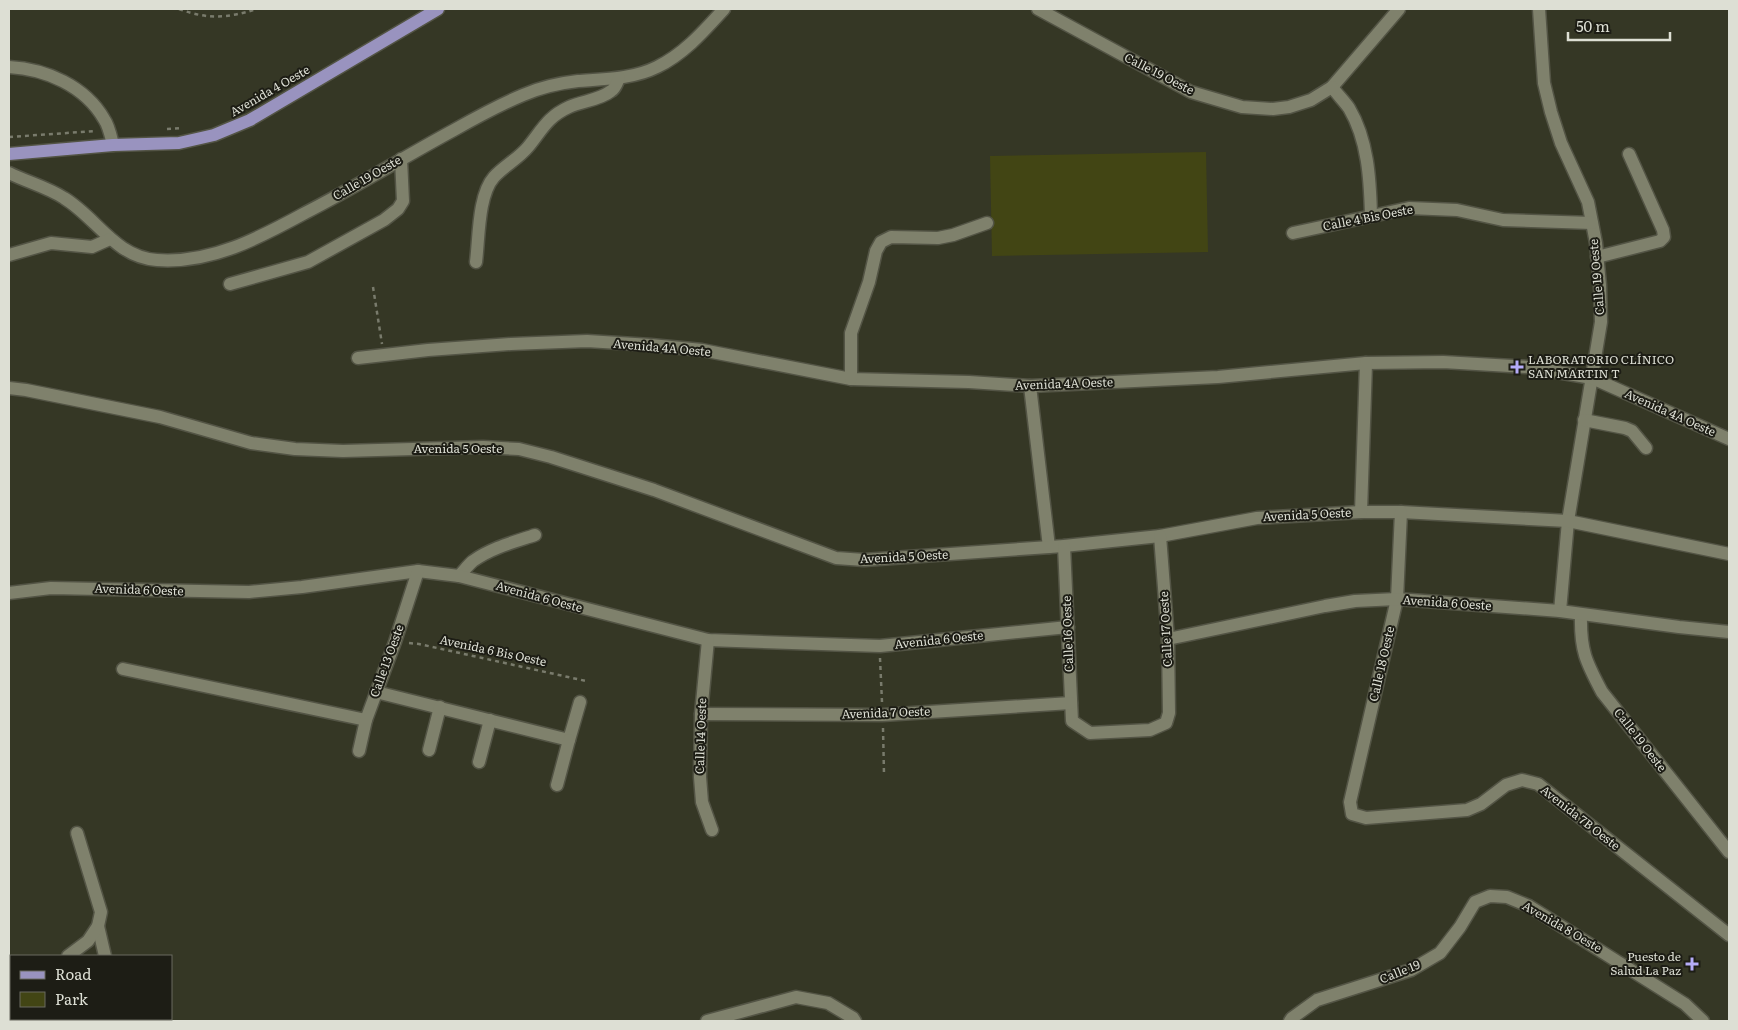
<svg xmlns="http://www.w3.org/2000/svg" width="1738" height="1030" viewBox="0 0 1738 1030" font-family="Literata,serif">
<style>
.green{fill:#424514}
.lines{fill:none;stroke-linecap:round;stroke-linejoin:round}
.minor-casing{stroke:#535445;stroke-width:15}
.major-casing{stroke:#535445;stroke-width:15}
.path{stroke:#797b6c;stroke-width:2.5;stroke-dasharray:4 4;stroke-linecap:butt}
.minor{stroke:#7f816c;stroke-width:12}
.major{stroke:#9993bf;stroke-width:12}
.poi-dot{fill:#b5acf8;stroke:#1d1d15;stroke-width:2}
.labels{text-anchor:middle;stroke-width:4;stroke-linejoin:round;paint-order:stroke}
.street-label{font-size:12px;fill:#dddfd4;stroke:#1d1d15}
.poi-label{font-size:12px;fill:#dddfd4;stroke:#1d1d15;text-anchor:start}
</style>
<rect width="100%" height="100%" fill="#353725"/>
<!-- green -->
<polygon class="green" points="1206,152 1208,252 992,256 990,156"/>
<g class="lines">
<!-- minor casing -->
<g class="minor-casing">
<g id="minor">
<polyline points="1038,9 1191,92 1242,107 1273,109 1289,107 1311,100 1332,87 1399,9"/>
<polyline points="1539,9 1544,83 1551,112 1561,143 1588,202 1596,243 1600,285 1601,322 1568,521 1560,611"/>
<path d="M9,67C46,69 85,86 104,119C109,126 111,137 113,145"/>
<path d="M1332,87C1337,94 1344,101 1349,108C1368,140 1370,179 1371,215"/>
<path d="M9,173C27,182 47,187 64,198C97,218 115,257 157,260C211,264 259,238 305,213C356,187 404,157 454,130C477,117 499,105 523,95C539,88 560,83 578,81C605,79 633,79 657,67C684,54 704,31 724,9"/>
<polyline points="1293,233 1409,208 1457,210 1503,220 1592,223"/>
<polyline points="9,255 51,243 92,247 110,239"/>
<polyline points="1597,257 1660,241 1664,237 1663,230 1629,154"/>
<path d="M476,262C479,238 478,195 494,177C504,166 518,159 528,147C542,130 547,117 569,107C582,101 600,100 611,91C615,89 617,83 619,78"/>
<polyline points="230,284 308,262 384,220 398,209 403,201 401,159"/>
<polyline points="358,358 428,350 511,344 587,341 651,345 702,350 851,379 969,382 1030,386 1218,377 1366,363 1443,362 1528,367 1592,378 1729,439"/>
<polyline points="851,379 851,333 869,282 876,251 881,242 891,237 938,238 953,235 987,223"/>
<polyline points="1030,386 1049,547"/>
<polyline points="9,388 26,390 160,417 251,443 295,449 343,451 483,447 519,449 551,457 654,490 836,558 864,560 1064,546 1160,536 1257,518 1361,512 1401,512 1568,521 1729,554"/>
<polyline points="1584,420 1625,428 1632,431 1646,448"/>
<polyline points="1361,512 1366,363"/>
<polyline points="1401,512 1397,599 1350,802 1352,814 1366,818 1467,810 1481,804 1506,785 1522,780 1538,784 1729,935"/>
<polyline points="1064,546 1072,721 1090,733 1150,730 1166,723 1169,713 1168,639 1160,536"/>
<path d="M459,576C464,571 468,565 473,561C491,548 514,542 535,535"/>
<polyline points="9,593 51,588 249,592 302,587 418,571 459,576 708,640 880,646 1068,627"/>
<path d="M1581,615C1580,650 1586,662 1602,692L1729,852"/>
<polyline points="1168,639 1325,606 1355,601 1397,599 1560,611 1679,627 1729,632"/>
<polyline points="708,640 701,714 700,777 702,802 712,830"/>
<polyline points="123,669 366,720"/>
<polyline points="376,692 569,740 580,702"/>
<polyline points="701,714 882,715 1071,703"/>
<polyline points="429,750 440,707"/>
<polyline points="359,751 366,720 395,642 418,571"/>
<polyline points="479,762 490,720"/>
<polyline points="557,785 569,740"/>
<polyline points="98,926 105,956"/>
<polyline points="68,956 88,941 98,926 101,912 77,833"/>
<polyline points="9,1003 11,1001"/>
<polyline points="119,1019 119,1021"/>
<polyline points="707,1021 796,997 828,1003 853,1018 855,1021"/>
<polyline points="1290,1021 1292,1018 1317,1000 1411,970 1440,953 1460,927 1475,902 1490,896 1507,897 1529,906 1685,1004 1703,1021"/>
</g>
</g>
<!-- major casing -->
<g class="major-casing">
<polyline id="major" points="9,154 113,145 179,143 214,135 250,120 438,9"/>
</g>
<!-- path -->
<g class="path">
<path d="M179,9C209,20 227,18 257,9"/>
<polyline points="167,129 181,128"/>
<polyline points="9,137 96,131"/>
<polyline points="373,287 382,344"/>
<polyline points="409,643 419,644 586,681"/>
<polyline points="880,658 882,702"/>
<polyline points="883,728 884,774"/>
</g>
<!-- minor -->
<use href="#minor" class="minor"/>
<!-- major -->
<use href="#major" class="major"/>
</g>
<!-- markers -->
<g class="poi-dot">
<path d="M1514.5 359.5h5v5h5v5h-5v5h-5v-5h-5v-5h5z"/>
<path d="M1689.5 956.5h5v5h5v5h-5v5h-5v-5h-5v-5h5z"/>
</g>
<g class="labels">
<!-- street labels -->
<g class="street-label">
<text transform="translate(1159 74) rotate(27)" y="4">Calle 19 Oeste</text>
<text transform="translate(270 91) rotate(-30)" y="4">Avenida 4 Oeste</text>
<text transform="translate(367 178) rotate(-30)" y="4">Calle 19 Oeste</text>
<text transform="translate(1368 218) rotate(-11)" y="4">Calle 4 Bis Oeste</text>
<text transform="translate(1597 277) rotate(-95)" y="4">Calle 19 Oeste</text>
<text transform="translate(662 348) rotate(5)" y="4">Avenida 4A Oeste</text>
<text transform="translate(1064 384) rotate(-2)" y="4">Avenida 4A Oeste</text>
<text transform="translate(1670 413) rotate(24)" y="4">Avenida 4A Oeste</text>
<text x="458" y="453">Avenida 5 Oeste</text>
<text transform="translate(1307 515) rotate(-3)" y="4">Avenida 5 Oeste</text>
<text transform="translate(904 557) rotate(-3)" y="4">Avenida 5 Oeste</text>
<text transform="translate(139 590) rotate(2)" y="4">Avenida 6 Oeste</text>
<text transform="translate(539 597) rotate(15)" y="4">Avenida 6 Oeste</text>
<text transform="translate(1447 603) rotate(4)" y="4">Avenida 6 Oeste</text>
<text transform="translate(1166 629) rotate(-93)" y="4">Calle 17 Oeste</text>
<text transform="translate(1068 634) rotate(-92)" y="4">Calle 16 Oeste</text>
<text transform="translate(939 640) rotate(-6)" y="4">Avenida 6 Oeste</text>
<text transform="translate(493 651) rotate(12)" y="4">Avenida 6 Bis Oeste</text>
<text transform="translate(387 661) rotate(-70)" y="4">Calle 13 Oeste</text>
<text transform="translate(1382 664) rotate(-77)" y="4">Calle 18 Oeste</text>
<text transform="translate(886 713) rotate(-2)" y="4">Avenida 7 Oeste</text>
<text transform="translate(701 736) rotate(-88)" y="4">Calle 14 Oeste</text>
<text transform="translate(1640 740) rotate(52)" y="4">Calle 19 Oeste</text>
<text transform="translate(1580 818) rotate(38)" y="4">Avenida 7B Oeste</text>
<text transform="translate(1562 927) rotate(30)" y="4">Avenida 8 Oeste</text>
<text transform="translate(1400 972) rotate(-22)" y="4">Calle 19</text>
</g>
<!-- poi labels -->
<g class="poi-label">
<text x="1528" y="364">LABORATORIO CLÍNICO<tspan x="1528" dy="14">SAN MARTIN T</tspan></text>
<text x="1681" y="961" text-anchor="end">Puesto de<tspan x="1681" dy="14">Salud La Paz</tspan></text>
</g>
</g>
<!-- border -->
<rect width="1738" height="1030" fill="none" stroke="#dddfd4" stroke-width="20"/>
<!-- legend -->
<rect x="10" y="955" width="162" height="65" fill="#1d1d15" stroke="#6a6b61"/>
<rect x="20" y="971" width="25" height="8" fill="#9993bf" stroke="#6a6b61"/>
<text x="55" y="980" font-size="15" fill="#dddfd4">Road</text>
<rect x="20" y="992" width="25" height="15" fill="#424514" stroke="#6a6b61"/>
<text x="55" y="1005" font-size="15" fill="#dddfd4">Park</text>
<!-- scale -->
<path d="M1568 32v8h102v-8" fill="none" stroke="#dddfd4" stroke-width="2.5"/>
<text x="1576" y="32" font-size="15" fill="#dddfd4" stroke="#1d1d15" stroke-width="4" paint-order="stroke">50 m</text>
</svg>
